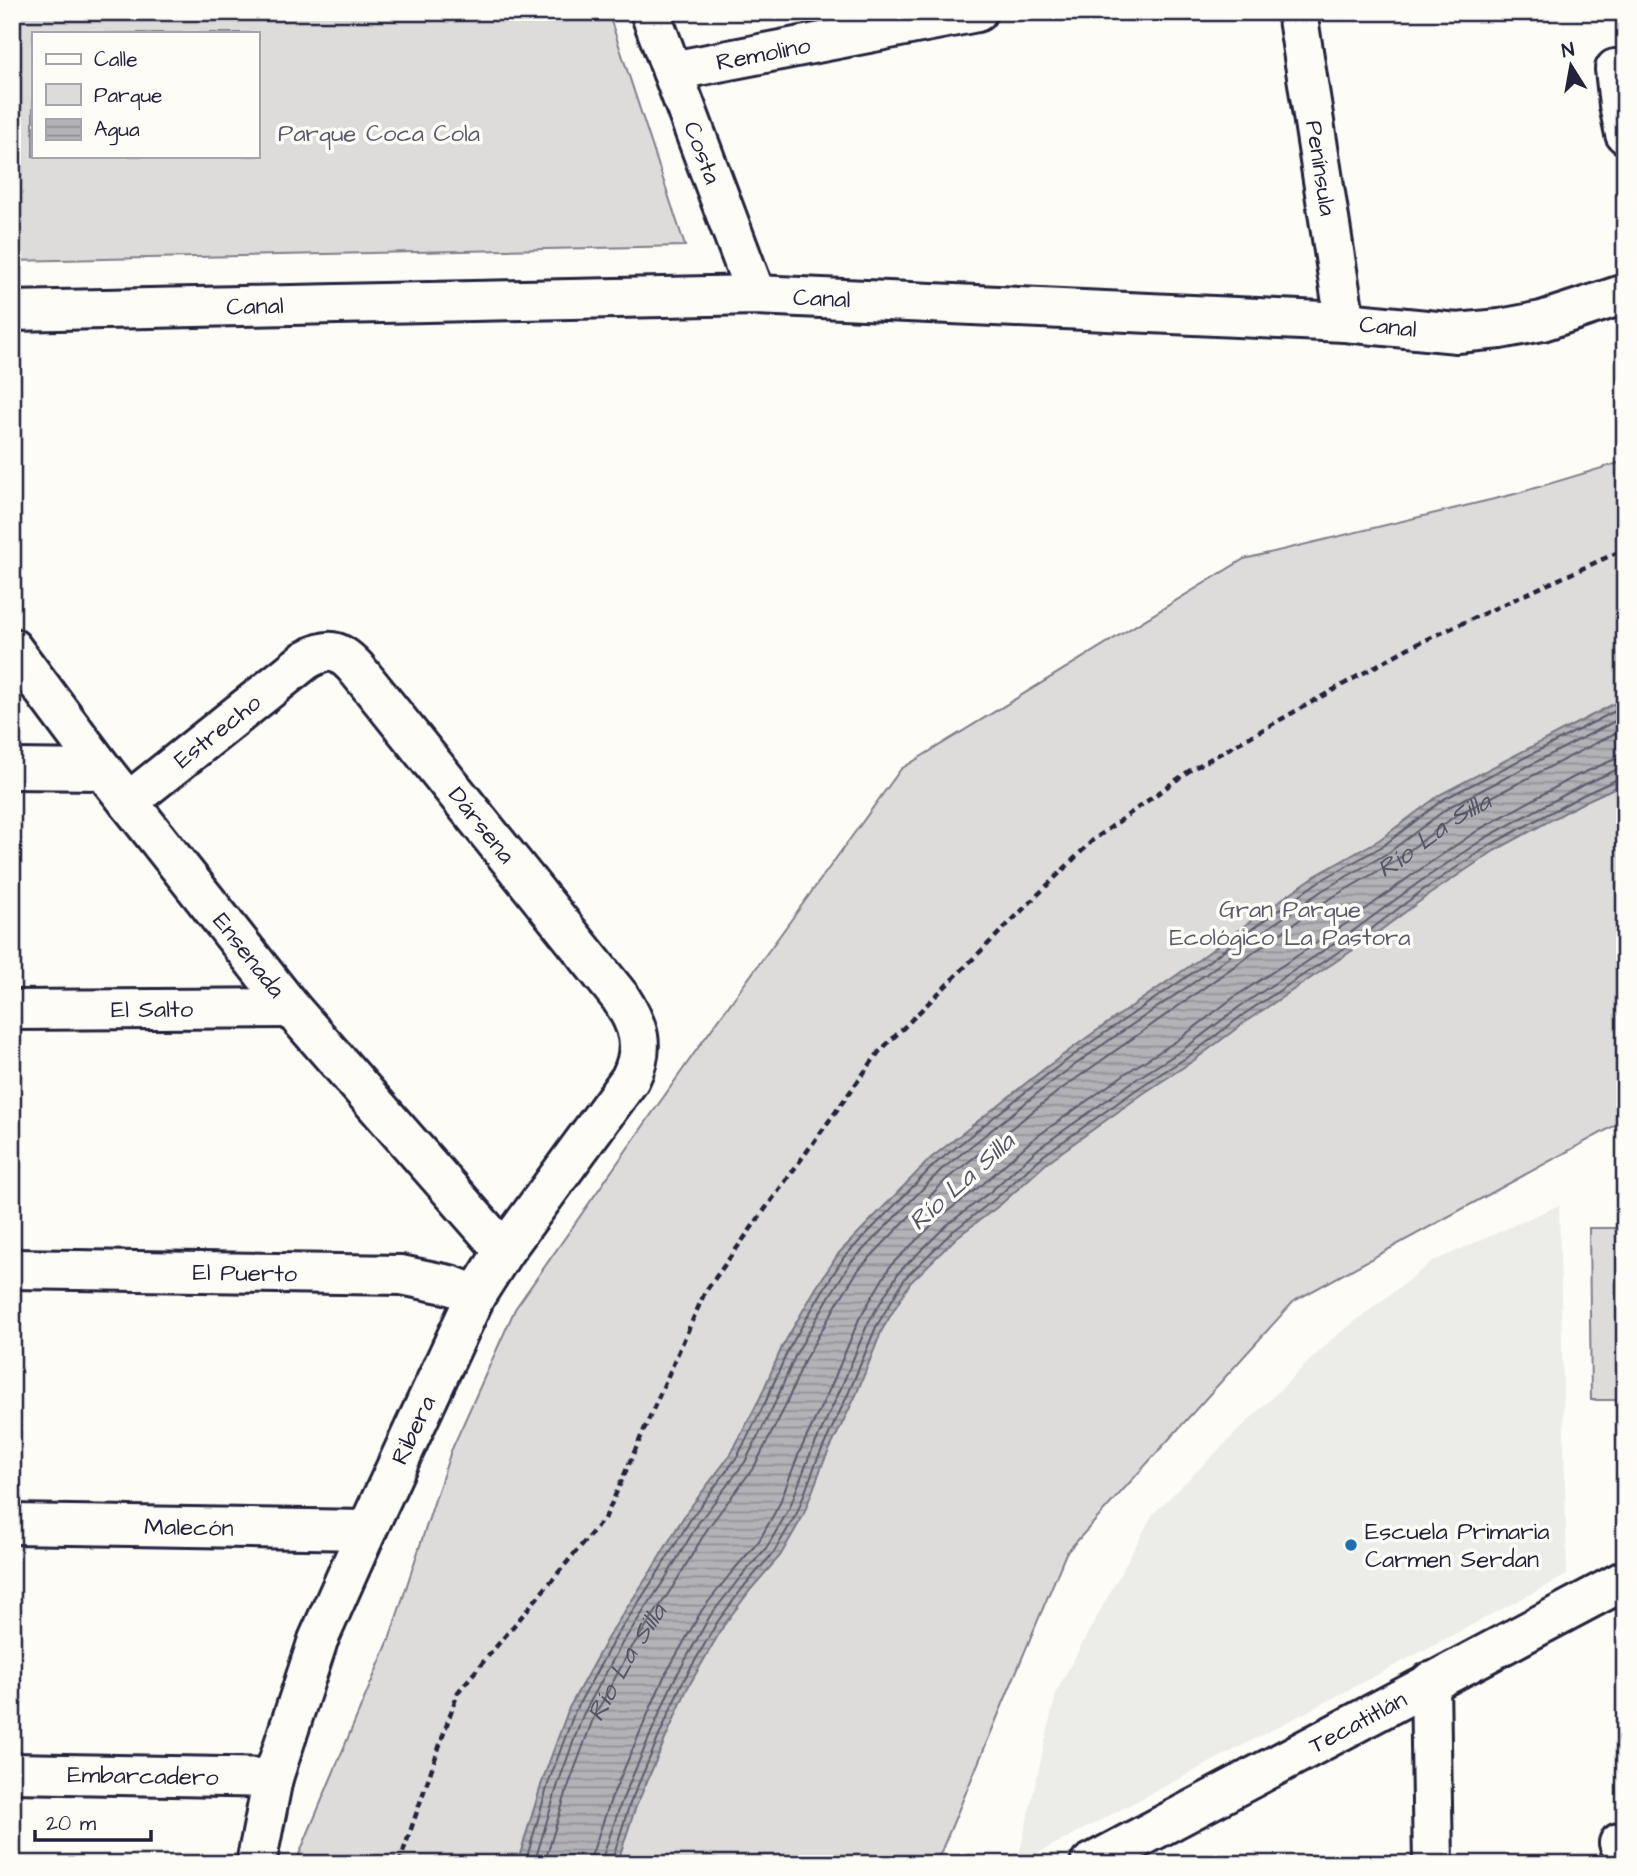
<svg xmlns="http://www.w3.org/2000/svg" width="1637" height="1876" viewBox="0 0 1637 1876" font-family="'Architects Daughter',sans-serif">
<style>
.built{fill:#ecece9}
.park{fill:#dddcdb;stroke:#807f8b;stroke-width:2;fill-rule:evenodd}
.water{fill:url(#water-rules);stroke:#787885;stroke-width:2}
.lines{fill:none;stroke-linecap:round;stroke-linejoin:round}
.shore{stroke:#5c5c6d;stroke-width:2}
.minor-casing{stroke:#22223b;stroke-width:44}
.path{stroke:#22223b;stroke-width:4.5;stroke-dasharray:7 5;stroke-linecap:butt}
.minor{stroke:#fdfcf7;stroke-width:38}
.poi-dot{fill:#1f6fb2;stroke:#fdfcf7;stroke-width:2.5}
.labels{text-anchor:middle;stroke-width:7;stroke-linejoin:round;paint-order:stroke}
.street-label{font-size:24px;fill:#22223b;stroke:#fdfcf7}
.park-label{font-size:24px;fill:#5a5a6b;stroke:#fdfcf7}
.poi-label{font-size:24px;fill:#22223b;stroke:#fdfcf7;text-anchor:start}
.water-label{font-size:26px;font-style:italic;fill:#545466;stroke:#fdfcf7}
</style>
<defs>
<pattern id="water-rules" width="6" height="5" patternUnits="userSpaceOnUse" patternTransform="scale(1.75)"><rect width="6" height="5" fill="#b2b2b7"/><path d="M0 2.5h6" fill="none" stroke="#909096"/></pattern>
</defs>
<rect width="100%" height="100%" fill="#fdfcf7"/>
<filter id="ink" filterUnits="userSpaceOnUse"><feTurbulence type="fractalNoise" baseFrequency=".0143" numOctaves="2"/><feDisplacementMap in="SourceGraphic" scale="14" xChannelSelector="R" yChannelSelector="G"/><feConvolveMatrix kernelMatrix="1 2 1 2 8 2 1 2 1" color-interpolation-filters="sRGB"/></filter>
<g filter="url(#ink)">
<!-- built -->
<polygon class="built" points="1559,1205 1567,1575 1017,1864 1057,1690 1153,1514 1331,1340 1432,1262"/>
<!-- park -->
<g class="park">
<path d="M12,12H608L685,246L12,261ZM33,33H257V156H33Z"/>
<polygon points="1625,461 1625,1120 1294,1301 1066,1553 936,1864 295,1864 389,1640 451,1451 515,1309 700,1045 901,769 1244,559 1515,494"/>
<polygon points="1589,1228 1625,1228 1625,1400 1591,1400"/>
</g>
<!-- water -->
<polygon class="water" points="1625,698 1625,783 1586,801 1494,851 1427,896 1362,944 1248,1020 1193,1061 1144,1093 1049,1161 1000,1205 957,1237 910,1283 882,1330 856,1395 823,1463 803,1516 780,1556 751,1589 724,1625 687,1689 635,1809 617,1864 517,1864 543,1779 569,1708 608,1637 651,1571 686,1513 731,1454 760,1398 782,1347 816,1288 839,1253 931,1158 1044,1069 1089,1036 1197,961 1252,920 1315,876 1379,840 1441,794"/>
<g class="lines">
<!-- shore -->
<g class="shore">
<polyline points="525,1864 549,1781 575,1711 614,1640 657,1574 692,1517 737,1457 766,1401 788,1350 822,1292 844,1257 935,1164 1048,1074 1093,1041 1201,967 1256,926 1318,882 1383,846 1444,799 1625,706"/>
<polyline points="534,1864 558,1784 583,1715 621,1645 665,1579 699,1522 745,1462 774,1405 796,1354 829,1297 851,1262 941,1170 1053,1081 1098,1048 1206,974 1261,933 1323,890 1388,853 1449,807 1625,716"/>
<path id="s1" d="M544,1864L568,1787L593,1719L630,1650L674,1585L708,1528L754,1467L784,1409L805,1359L838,1302L859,1269L903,1223L948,1178L1060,1090L1329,899L1394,862L1455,816L1625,728"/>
<polyline points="591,1864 592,1854 611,1799 664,1677 702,1610 731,1573 759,1541 779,1505 799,1453 832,1384 859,1319 891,1265 940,1217 983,1184 1032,1140 1129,1071 1178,1040 1233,998 1347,923 1412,875 1480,829 1574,777 1613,760 1625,758"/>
<polyline points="602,1864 603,1856 621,1803 673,1682 710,1616 739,1579 767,1547 789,1509 809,1457 841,1388 868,1323 899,1272 947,1225 990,1192 1039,1148 1135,1080 1184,1049 1239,1007 1353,931 1418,883 1485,838 1579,787 1616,770 1625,768"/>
<polyline points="611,1864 629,1806 681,1685 718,1621 745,1585 774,1552 797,1513 817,1460 849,1392 876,1327 905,1278 952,1232 995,1199 1044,1155 1140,1087 1189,1056 1244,1014 1358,939 1423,890 1490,845 1583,795 1620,778 1625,777"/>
</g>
<!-- minor casing -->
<g class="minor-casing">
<g id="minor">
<path id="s2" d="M650,12L756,295"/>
<path id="s3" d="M1297,12L1345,322"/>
<polyline points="1615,69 1619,105 1625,134"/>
<path id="s4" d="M672,71L977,12"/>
<path id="s5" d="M12,311L756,295L1345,322L1457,333L1500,329L1542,321L1625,294"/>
<path id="s6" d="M12,648L103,770L291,1008L504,1251"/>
<polyline points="12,769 103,770"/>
<path id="s7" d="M128,802L306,660C328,648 338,648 356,668L620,997C639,1026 646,1047 630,1079L504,1251L476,1295L367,1530L318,1640L273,1778L256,1864"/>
<path id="s8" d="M12,1010L291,1008"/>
<path id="s9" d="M12,1269L401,1275L450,1285L476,1295"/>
<path id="s10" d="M12,1524L367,1530"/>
<polyline points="1430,1682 1433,1864"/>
<path id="s11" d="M12,1773L273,1778"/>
<polyline points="1619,1843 1625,1842"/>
<path id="s12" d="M1090,1864L1625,1580"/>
</g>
</g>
<!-- path -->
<polyline class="path" points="399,1864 458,1692 606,1516 705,1292 879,1052 1093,840 1189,771 1408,648 1625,549"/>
<!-- minor -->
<use href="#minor" class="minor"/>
</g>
</g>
<!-- markers -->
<circle class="poi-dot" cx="1351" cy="1545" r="7"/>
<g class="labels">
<!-- street labels -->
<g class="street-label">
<text dy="8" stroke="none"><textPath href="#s4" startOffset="93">Remolino</textPath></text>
<text dy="8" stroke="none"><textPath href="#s2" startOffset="150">Costa</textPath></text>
<text dy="8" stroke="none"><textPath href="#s3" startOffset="158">Península</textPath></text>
<text dy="8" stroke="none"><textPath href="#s5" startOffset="810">Canal</textPath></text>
<text dy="8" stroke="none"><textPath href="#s5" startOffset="243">Canal</textPath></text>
<text dy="8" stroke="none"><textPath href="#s5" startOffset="1377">Canal</textPath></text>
<text dy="8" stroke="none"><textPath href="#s7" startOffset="114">Estrecho</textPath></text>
<text dy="8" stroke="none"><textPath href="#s7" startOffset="486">Dársena</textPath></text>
<text dy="8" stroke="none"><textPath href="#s6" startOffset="388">Ensenada</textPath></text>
<text dy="8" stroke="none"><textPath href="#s8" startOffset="140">El Salto</textPath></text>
<text dy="8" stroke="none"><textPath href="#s9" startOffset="233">El Puerto</textPath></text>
<text transform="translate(413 1430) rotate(-65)" y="8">Ribera</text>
<text dy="8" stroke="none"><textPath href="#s10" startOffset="177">Malecón</textPath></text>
<text dy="8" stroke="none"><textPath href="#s12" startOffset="303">Tecatitlán</textPath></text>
<text dy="8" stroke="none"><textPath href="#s11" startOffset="131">Embarcadero</textPath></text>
</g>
<!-- park labels -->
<g class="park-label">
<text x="379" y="141">Parque Coca Cola</text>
<text x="1290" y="917">Gran Parque<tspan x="1290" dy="28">Ecológico La Pastora</tspan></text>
</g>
<!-- poi labels -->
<g class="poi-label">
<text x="1365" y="1539">Escuela Primaria<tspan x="1365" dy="28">Carmen Serdan</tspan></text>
</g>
<!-- water labels -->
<g class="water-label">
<text dy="9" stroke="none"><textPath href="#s1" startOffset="1400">Río La Silla</textPath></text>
<text transform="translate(961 1181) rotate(-42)" y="9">Río La Silla</text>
<text dy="9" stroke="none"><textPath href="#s1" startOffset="219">Río La Silla</textPath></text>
</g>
</g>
<!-- margin -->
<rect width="1637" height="1876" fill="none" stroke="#fdfcf7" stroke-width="42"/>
<rect x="21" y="21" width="1595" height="1834" fill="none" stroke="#22223b" stroke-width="2.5" filter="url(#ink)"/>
<!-- legend -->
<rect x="32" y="32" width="228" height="126" fill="#fdfcf7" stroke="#a5a5ac" stroke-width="2"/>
<rect x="46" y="54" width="35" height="10" fill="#fdfcf7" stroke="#a5a5ac" stroke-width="2"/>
<text x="94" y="66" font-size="21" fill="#22223b">Calle</text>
<rect x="46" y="84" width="35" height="21" fill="#dddcdb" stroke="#a5a5ac" stroke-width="2"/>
<text x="94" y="102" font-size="21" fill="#22223b">Parque</text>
<rect x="46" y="119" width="35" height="21" fill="url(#water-rules)" stroke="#a5a5ac" stroke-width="2"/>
<text x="94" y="136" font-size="21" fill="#22223b">Agua</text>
<!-- north arrow -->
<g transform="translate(1571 66) rotate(349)" stroke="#fdfcf7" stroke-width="5" paint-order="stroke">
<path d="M0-5L12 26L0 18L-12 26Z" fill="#22223b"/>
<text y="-10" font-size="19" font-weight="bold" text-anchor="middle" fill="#22223b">N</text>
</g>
<!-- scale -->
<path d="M35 1830v10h116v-10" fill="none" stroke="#22223b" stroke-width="3.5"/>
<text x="46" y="1830" font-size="21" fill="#22223b" stroke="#fdfcf7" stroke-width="5" paint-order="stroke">20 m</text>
</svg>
